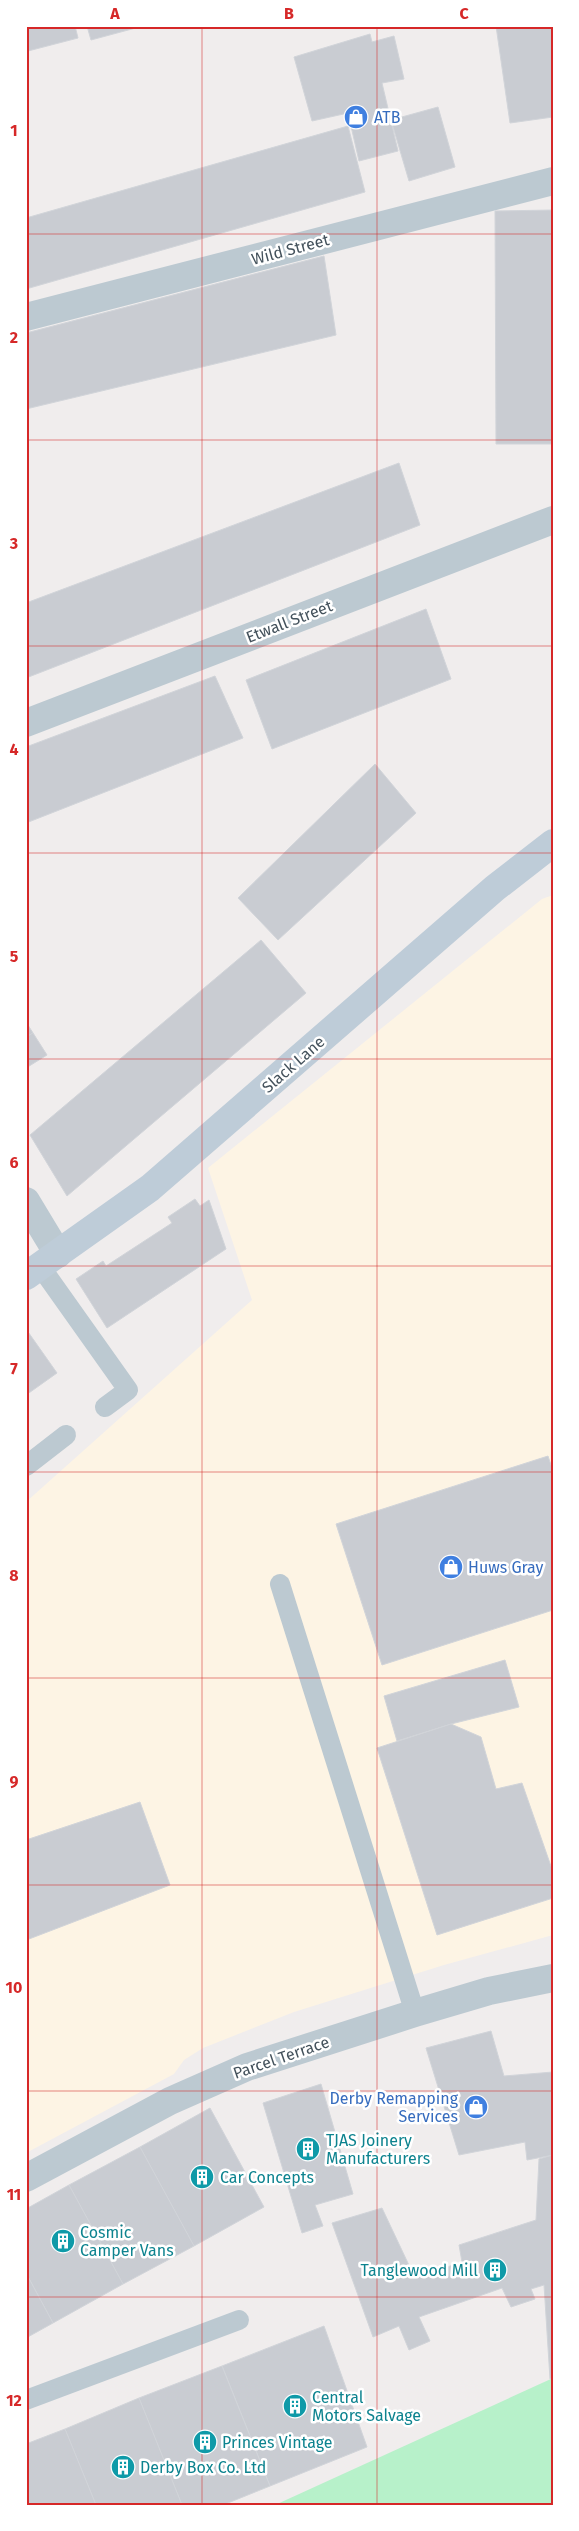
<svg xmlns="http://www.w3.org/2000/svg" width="579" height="2531" viewBox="0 0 579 2531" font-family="'Fira Sans',sans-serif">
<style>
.commercial{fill:#fdf4e4}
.green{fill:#b7f1ca}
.building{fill:#c9ccd2;stroke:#d1d4d9}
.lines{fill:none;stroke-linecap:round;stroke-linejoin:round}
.lane{stroke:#bcc9d1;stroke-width:20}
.street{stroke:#bcc9d1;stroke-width:28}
.secondary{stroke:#beccd8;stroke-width:28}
.grid{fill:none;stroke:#d62828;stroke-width:1;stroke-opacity:0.55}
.labels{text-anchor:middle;stroke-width:5;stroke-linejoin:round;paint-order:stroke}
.shop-label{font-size:16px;fill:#366cbe;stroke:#fff;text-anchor:start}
.street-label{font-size:16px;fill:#44525c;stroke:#fff}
.culture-label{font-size:16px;fill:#0d838f;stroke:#fff;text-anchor:start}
.neatline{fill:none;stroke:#d62828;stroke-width:2}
.grid-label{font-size:16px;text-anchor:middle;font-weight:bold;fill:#d62828}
</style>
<rect width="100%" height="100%" fill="#f0eded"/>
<!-- commercial -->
<polygon class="commercial" points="553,895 553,1935 444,1965 294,2012 203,2048 184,2060 174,2074 26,2153 26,1502 252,1300 208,1168 542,899"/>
<!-- green -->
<polygon class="green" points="553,2378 553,2505 275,2505"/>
<!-- building -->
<g class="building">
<polygon points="26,26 75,26 78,38 28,51"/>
<polygon points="87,26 143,26 91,40"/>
<polygon points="496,26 553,26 553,117 510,123"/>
<polygon points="370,34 372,42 394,36 404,79 382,83 398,151 359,161 348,113 312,121 294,57"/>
<polygon points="438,107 455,167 409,181 391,120"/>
<polygon points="348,126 365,192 26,289 26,218"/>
<polygon points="553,210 553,444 496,444 495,211"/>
<polygon points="324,256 336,335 26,409 26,333"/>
<polygon points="399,463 420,525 26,678 26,603"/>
<polygon points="426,609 451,679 272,749 246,680"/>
<polygon points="215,676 243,738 26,823 26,747"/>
<polygon points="375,764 416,813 278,940 238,898"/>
<polygon points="261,940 306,993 67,1196 30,1135"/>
<polygon points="26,1022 33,1033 26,1037"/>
<polygon points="33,1033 47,1055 26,1068 26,1037"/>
<polygon points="195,1199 200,1206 209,1200 226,1249 107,1328 76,1279 103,1261 106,1266 172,1223 168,1217"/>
<polygon points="26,1329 57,1373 26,1395"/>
<polygon points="548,1456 553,1471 553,1610 382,1665 336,1524"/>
<polygon points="505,1660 519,1707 451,1724 397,1741 384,1696"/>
<polygon points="451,1724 481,1737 496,1789 522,1783 553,1872 553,1898 437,1935 377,1748"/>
<polygon points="140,1802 170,1885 29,1939 26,1930 26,1840"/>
<polygon points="491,2031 504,2076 553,2072 553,2155 527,2160 525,2142 459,2155 426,2048"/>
<polygon points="321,2084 353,2194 315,2205 323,2226 302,2233 263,2103"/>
<polygon points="210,2108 264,2207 194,2246 140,2147"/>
<polygon points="140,2147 194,2246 123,2284 69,2185"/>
<polygon points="553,2155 553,2378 550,2379 544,2285 531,2289 535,2299 511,2307 502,2288 419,2317 430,2341 409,2350 399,2326 373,2337 332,2223 382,2208 415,2278 462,2262 459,2245 536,2220 539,2159"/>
<polygon points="69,2185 123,2284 53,2323 26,2273 26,2209"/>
<polygon points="26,2273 53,2323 26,2338"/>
<polygon points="324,2326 367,2447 270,2486 222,2366"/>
<polygon points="222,2366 270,2486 223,2505 182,2505 139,2398"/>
<polygon points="139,2398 182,2505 96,2505 65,2429"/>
<polygon points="65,2429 96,2505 26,2505 26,2444"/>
</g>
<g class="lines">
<!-- lane -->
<g class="lane">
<polyline points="40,1266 128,1390 105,1407"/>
<polyline points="26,1466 66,1435"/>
<polyline points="280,1584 415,2013"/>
<polyline points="26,2400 239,2320"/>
</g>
<!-- street -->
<g class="street">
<polyline points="26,317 553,181"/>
<polyline points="26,723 553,520"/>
<polyline points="26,1201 58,1254"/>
<polyline points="26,2178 170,2101 247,2067 415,2013 489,1991 553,1978"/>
</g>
<!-- secondary -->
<polyline class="secondary" points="26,1276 150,1188 495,888 553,843"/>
</g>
<!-- grid -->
<path class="grid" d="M202,26V2505M377,26V2505M26,234H553M26,440H553M26,646H553M26,853H553M26,1059H553M26,1266H553M26,1472H553M26,1678H553M26,1885H553M26,2091H553M26,2297H553"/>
<!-- icons -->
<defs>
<g id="shop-disc" transform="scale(1.25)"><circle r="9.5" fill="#3f7fe0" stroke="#fff"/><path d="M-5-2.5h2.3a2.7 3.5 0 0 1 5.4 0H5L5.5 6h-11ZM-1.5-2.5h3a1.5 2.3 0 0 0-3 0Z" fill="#fff"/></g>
<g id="building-disc" transform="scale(1.25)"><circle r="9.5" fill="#0f9aa8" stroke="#fff"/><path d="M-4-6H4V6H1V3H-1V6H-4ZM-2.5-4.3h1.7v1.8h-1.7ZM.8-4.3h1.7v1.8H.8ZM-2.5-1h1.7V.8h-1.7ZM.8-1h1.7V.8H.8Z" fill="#fff"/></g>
</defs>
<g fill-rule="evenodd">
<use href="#shop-disc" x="356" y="117"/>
<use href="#shop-disc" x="451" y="1567"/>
<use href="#shop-disc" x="476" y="2107"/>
<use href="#building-disc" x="308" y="2149"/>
<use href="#building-disc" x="202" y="2177"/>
<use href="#building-disc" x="63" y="2241"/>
<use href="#building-disc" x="495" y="2270"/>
<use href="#building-disc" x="295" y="2406"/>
<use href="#building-disc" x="205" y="2442"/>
<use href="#building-disc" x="123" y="2467"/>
</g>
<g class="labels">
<!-- shop labels -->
<g class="shop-label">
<text x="374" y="123">ATB</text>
<text x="468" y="1573">Huws Gray</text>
<text x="458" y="2104" text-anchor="end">Derby Remapping<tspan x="458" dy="18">Services</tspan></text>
</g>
<!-- street labels -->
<g class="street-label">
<text transform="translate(290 249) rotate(-15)" y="6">Wild Street</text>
<text transform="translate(289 621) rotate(-21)" y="6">Etwall Street</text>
<text transform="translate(293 1064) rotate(-41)" y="6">Slack Lane</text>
<text transform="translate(281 2057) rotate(-19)" y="6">Parcel Terrace</text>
</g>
<!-- culture labels -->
<g class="culture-label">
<text x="326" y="2146">TJAS Joinery<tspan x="326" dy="18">Manufacturers</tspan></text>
<text x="220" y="2183">Car Concepts</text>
<text x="80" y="2238">Cosmic<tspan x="80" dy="18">Camper Vans</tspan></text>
<text x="478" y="2276" text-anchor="end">Tanglewood Mill</text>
<text x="312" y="2403">Central<tspan x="312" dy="18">Motors Salvage</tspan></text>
<text x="222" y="2448">Princes Vintage</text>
<text x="140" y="2473">Derby Box Co. Ltd</text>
</g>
</g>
<!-- border -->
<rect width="579" height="2531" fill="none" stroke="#ffffff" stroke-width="55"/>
<rect x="28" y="28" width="524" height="2476" class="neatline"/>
<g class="grid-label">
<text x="115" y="19">A</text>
<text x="289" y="19">B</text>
<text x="464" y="19">C</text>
<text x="14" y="136">1</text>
<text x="14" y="343">2</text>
<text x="14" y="549">3</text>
<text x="14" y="755">4</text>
<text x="14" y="962">5</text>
<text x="14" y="1168">6</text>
<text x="14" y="1374">7</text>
<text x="14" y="1581">8</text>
<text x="14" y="1787">9</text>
<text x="14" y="1993">10</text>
<text x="14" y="2200">11</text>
<text x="14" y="2406">12</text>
</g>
</svg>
